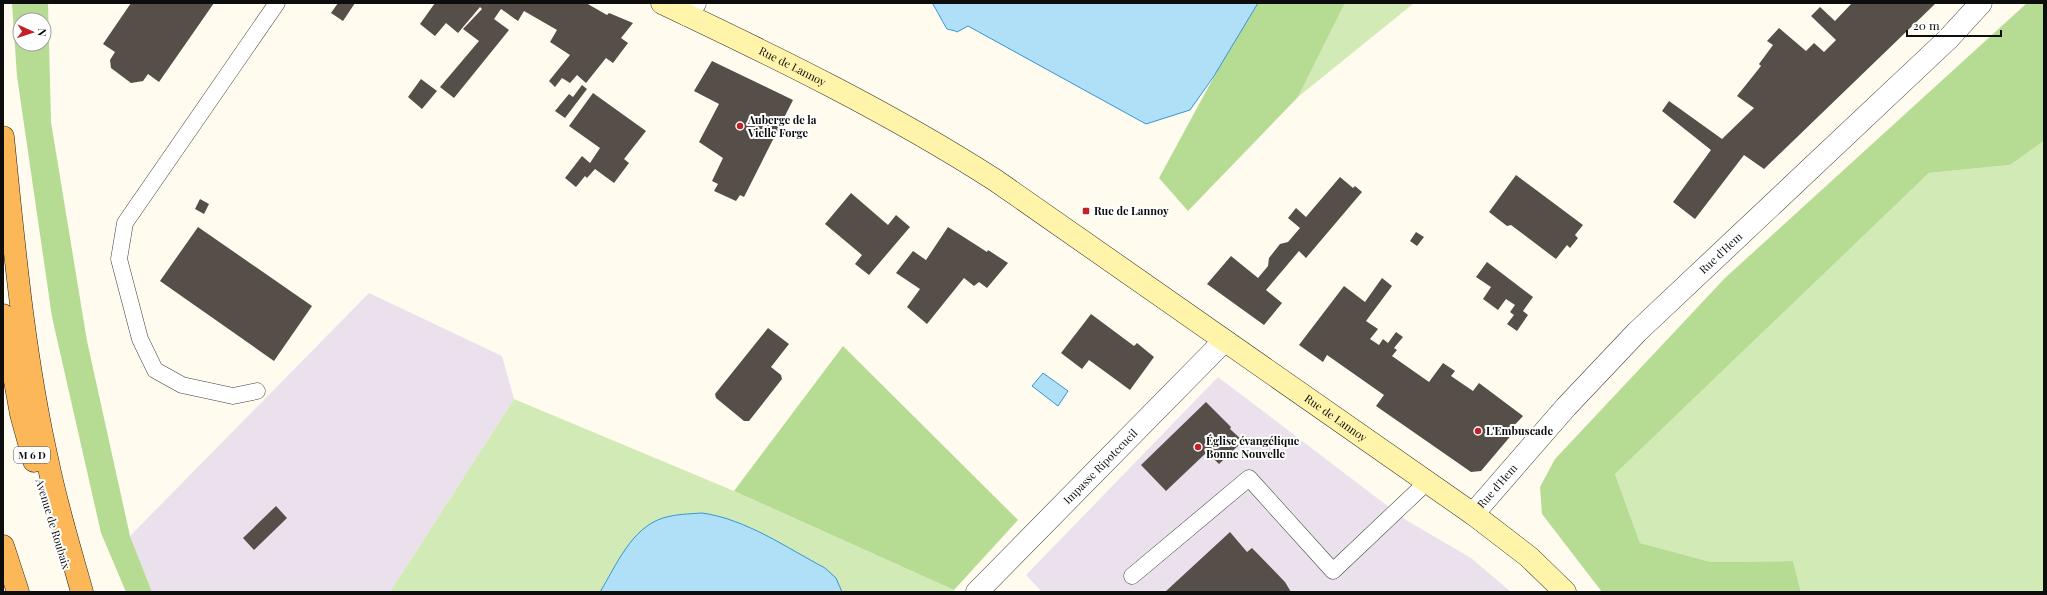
<svg xmlns="http://www.w3.org/2000/svg" width="2047" height="595" viewBox="0 0 2047 595" font-family="'Playfair Display',serif">
<style>
.industrial{fill:#ebe1ec}
.green{fill:#d2ebb6}
.forest{fill:#b6dc94;fill-rule:evenodd}
.water{fill:#b0dff8;stroke:#3496d2}
.building{fill:#564e49}
.lines{fill:none;stroke-linecap:round;stroke-linejoin:round}
.service-casing{stroke:#404040;stroke-width:17}
.minor-casing{stroke:#404040;stroke-width:23}
.tertiary-casing{stroke:#404040;stroke-width:23}
.secondary-casing{stroke:#2f2f2f;stroke-width:23}
.trunk-casing{stroke:#1e1e1e;stroke-width:23}
.service{stroke:#fff;stroke-width:16}
.minor{stroke:#fff;stroke-width:22}
.tertiary{stroke:#fff;stroke-width:22}
.secondary{stroke:#fff4a9;stroke-width:22}
.trunk{stroke:#fcb858;stroke-width:22}
.poi-dot{fill:#c3202a;stroke:#fff;stroke-width:1.5}
.labels{text-anchor:middle;stroke-width:4;stroke-linejoin:round;paint-order:stroke}
.shield{fill:#fff;stroke:#565656;stroke-width:1}
.shield-label{font-size:10px;font-weight:bold;fill:#0d0d0d}
.street-label{font-size:11px;fill:#0d0d0d;stroke:#fff}
.poi-label{font-size:11px;font-weight:bold;fill:#0d0d0d;stroke:#fff;text-anchor:start}
</style>
<rect width="100%" height="100%" fill="#fffbee"/>
<!-- industrial -->
<g class="industrial">
<polygon points="369,293 502,356 514,399 390,592 152,592 130,536"/>
<polygon points="1218,377 1406,520 1471,558 1511,592 1042,592 1026,575"/>
</g>
<!-- green -->
<g class="green">
<polygon points="1345,3 1414,3 1298,97"/>
<polygon points="2044,141 2044,592 1801,592 1793,561 1711,562 1640,543 1615,474 1929,173 2010,165"/>
<polygon points="514,399 734,491 954,590 954,592 390,592"/>
</g>
<!-- forest -->
<g class="forest">
<path d="M12,3H48L51,122L87,341L130,536L152,592H126L101,533L52,317L17,76ZM20,20H44V44H20Z"/>
<polygon points="1254,3 1345,3 1298,97 1188,211 1159,178"/>
<polygon points="2027,3 2044,3 2044,141 2010,165 1929,173 1615,474 1640,543 1711,562 1793,561 1801,592 1602,592 1542,514 1540,487 1555,459 1725,278"/>
<polygon points="843,346 1018,520 954,590 734,491"/>
</g>
<!-- water -->
<g class="water">
<path d="M932,3H1258L1214,76L1190,110L1146,124L968,26L957,32C954,30 950,30 947,29C946,28 935,7 932,3Z"/>
<polygon points="1043,373 1068,391 1058,406 1032,386"/>
<path d="M702,513C746,519 787,548 825,568L836,578L842,592H600C616,566 631,528 663,518C676,514 689,514 702,513Z"/>
</g>
<!-- building -->
<g class="building">
<polygon points="131,3 214,3 159,82 148,74 143,81 131,83 111,68 110,60 115,52 103,44"/>
<polygon points="338,3 355,3 343,21 331,13"/>
<polygon points="435,3 586,3 607,15 609,13 633,23 621,38 628,43 613,63 606,58 586,83 577,75 570,83 562,78 555,87 549,81 570,55 550,42 557,30 524,11 518,21 501,9 494,19 509,30 454,98 440,87 479,41 463,29 482,9 480,7 458,33 446,23 435,36 420,24"/>
<polygon points="1852,3 1936,3 1764,169 1744,155 1695,219 1673,202 1711,150 1662,111 1669,101 1722,139 1754,108 1737,96 1761,66 1759,64 1773,45 1767,41 1779,28 1806,51 1814,43 1824,52 1836,40 1811,16 1820,7 1835,21"/>
<polygon points="712,61 793,100 744,197 740,195 736,201 714,191 718,184 712,181 723,158 699,142 719,104 694,91"/>
<polygon points="421,79 437,91 422,109 408,97"/>
<polygon points="582,85 587,89 565,118 555,111 569,94 573,97"/>
<polygon points="593,93 646,131 624,159 629,163 614,183 595,169 587,178 585,176 576,187 565,178 582,156 590,163 600,148 569,126"/>
<polygon points="1516,175 1583,225 1575,235 1578,238 1570,248 1567,245 1556,259 1511,225 1507,226 1489,212"/>
<polygon points="1340,177 1353,188 1355,186 1362,192 1306,258 1299,251 1266,290 1282,303 1264,325 1207,284 1231,256 1258,278 1268,266 1269,258 1280,244 1288,242 1300,228 1288,218 1296,208 1306,217"/>
<polygon points="851,193 888,225 896,215 910,227 869,275 855,264 862,255 825,224"/>
<polygon points="200,199 209,204 204,214 195,209"/>
<polygon points="198,227 312,306 274,361 160,281"/>
<polygon points="948,227 987,252 988,250 1008,263 987,288 979,282 974,286 964,278 927,324 907,307 920,289 896,273 913,251 926,260"/>
<polygon points="1416,232 1424,237 1417,246 1410,241"/>
<polygon points="1487,262 1533,297 1523,311 1528,315 1517,331 1507,324 1514,315 1510,312 1515,305 1506,299 1498,310 1483,299 1491,287 1476,277"/>
<polygon points="1382,278 1392,286 1366,321 1378,329 1370,339 1379,345 1383,339 1388,343 1396,332 1403,337 1394,348 1397,350 1392,356 1429,382 1443,363 1455,371 1451,376 1473,391 1479,383 1523,416 1510,430 1514,432 1481,471 1471,472 1376,406 1384,395 1327,355 1323,362 1299,345 1344,286 1365,302"/>
<polygon points="1091,314 1134,346 1137,343 1154,357 1130,390 1089,360 1082,369 1061,353"/>
<polygon points="768,328 789,344 771,367 781,375 782,379 749,421 744,421 716,398 715,394"/>
<polygon points="1206,402 1231,427 1230,429 1243,441 1219,464 1207,452 1166,491 1141,465"/>
<polygon points="276,506 287,518 254,550 243,538"/>
<polygon points="1230,532 1247,552 1252,548 1285,582 1291,592 1165,592"/>
</g>
<g class="lines">
<!-- service casing -->
<g class="service-casing">
<g id="service">
<polyline points="257,391 233,396 182,385 155,370 140,339 119,259 125,223 277,3"/>
<polyline points="1132,576 1249,478 1333,571 1427,482"/>
</g>
</g>
<!-- minor casing -->
<g class="minor-casing">
<g id="minor">
<polyline points="687,15 695,3"/>
<path id="s1" d="M977,592L1224,341"/>
</g>
</g>
<!-- tertiary casing -->
<g class="tertiary-casing">
<g id="tertiary">
<path id="s2" d="M1473,514L1566,407L1637,332L1948,39L1981,3"/>
</g>
</g>
<!-- secondary casing -->
<g class="secondary-casing">
<g id="secondary">
<path id="s3" d="M662,3C776,57 889,112 995,180L1473,514L1529,557L1565,592"/>
</g>
</g>
<!-- trunk casing -->
<g class="trunk-casing">
<g id="trunk">
<path d="M3,137C14,246 24,357 48,463C57,507 70,549 82,592"/>
<polyline points="3,315 21,414 34,461"/>
<polyline points="3,546 18,592"/>
</g>
</g>
<!-- service -->
<use href="#service" class="service"/>
<!-- minor -->
<use href="#minor" class="minor"/>
<!-- tertiary -->
<use href="#tertiary" class="tertiary"/>
<!-- secondary -->
<use href="#secondary" class="secondary"/>
<!-- trunk -->
<use href="#trunk" class="trunk"/>
</g>
<!-- markers -->
<g class="poi-dot">
<circle cx="740" cy="126" r="4"/>
<rect x="1082" y="207" width="8" height="8" rx="2"/>
<circle cx="1478" cy="431" r="4"/>
<circle cx="1198" cy="447" r="4"/>
</g>
<g class="labels">
<!-- shield labels -->
<rect class="shield" x="14" y="447" width="36" height="16" rx="3"/>
<g class="shield-label">
<text x="32" y="459">M 6 D</text>
</g>
<!-- street labels -->
<g class="street-label">
<text dy="4" stroke="none"><textPath href="#s3" startOffset="145">Rue de Lannoy</textPath></text>
<text dy="4" stroke="none"><textPath href="#s2" startOffset="360">Rue d'Hem</textPath></text>
<text dy="4" stroke="none"><textPath href="#s3" startOffset="793">Rue de Lannoy</textPath></text>
<text dy="4" stroke="none"><textPath href="#s1" startOffset="176">Impasse Ripotecueil</textPath></text>
<text dy="4" stroke="none"><textPath href="#s2" startOffset="37">Rue d'Hem</textPath></text>
<text transform="translate(53 524) rotate(73)" y="4">Avenue de Roubaix</text>
</g>
<!-- poi labels -->
<g class="poi-label">
<text x="748" y="124">Auberge de la<tspan x="748" dy="13">Vielle Forge</tspan></text>
<text x="1094" y="215">Rue de Lannoy</text>
<text x="1486" y="435">L'Embuscade</text>
<text x="1206" y="445">Église évangélique<tspan x="1206" dy="13">Bonne Nouvelle</tspan></text>
</g>
</g>
<!-- border -->
<rect width="2047" height="595" fill="none" stroke="#0d0d0d" stroke-width="8"/>
<!-- north arrow -->
<g transform="translate(32 32) rotate(93)"><circle r="19" fill="#ffffff" stroke="#9e9e9e"/>
<path d="M0-3L7 15L0 10L-7 15Z" fill="#c3202a"/>
<text y="-6" font-size="11" font-weight="bold" text-anchor="middle" fill="#0d0d0d">N</text>
</g>
<!-- scale -->
<path d="M1907 30v6h94v-6" fill="none" stroke="#0d0d0d" stroke-width="2"/>
<text x="1913" y="30" font-size="12" fill="#0d0d0d" stroke="#ffffff" stroke-width="3" paint-order="stroke">20 m</text>
</svg>
